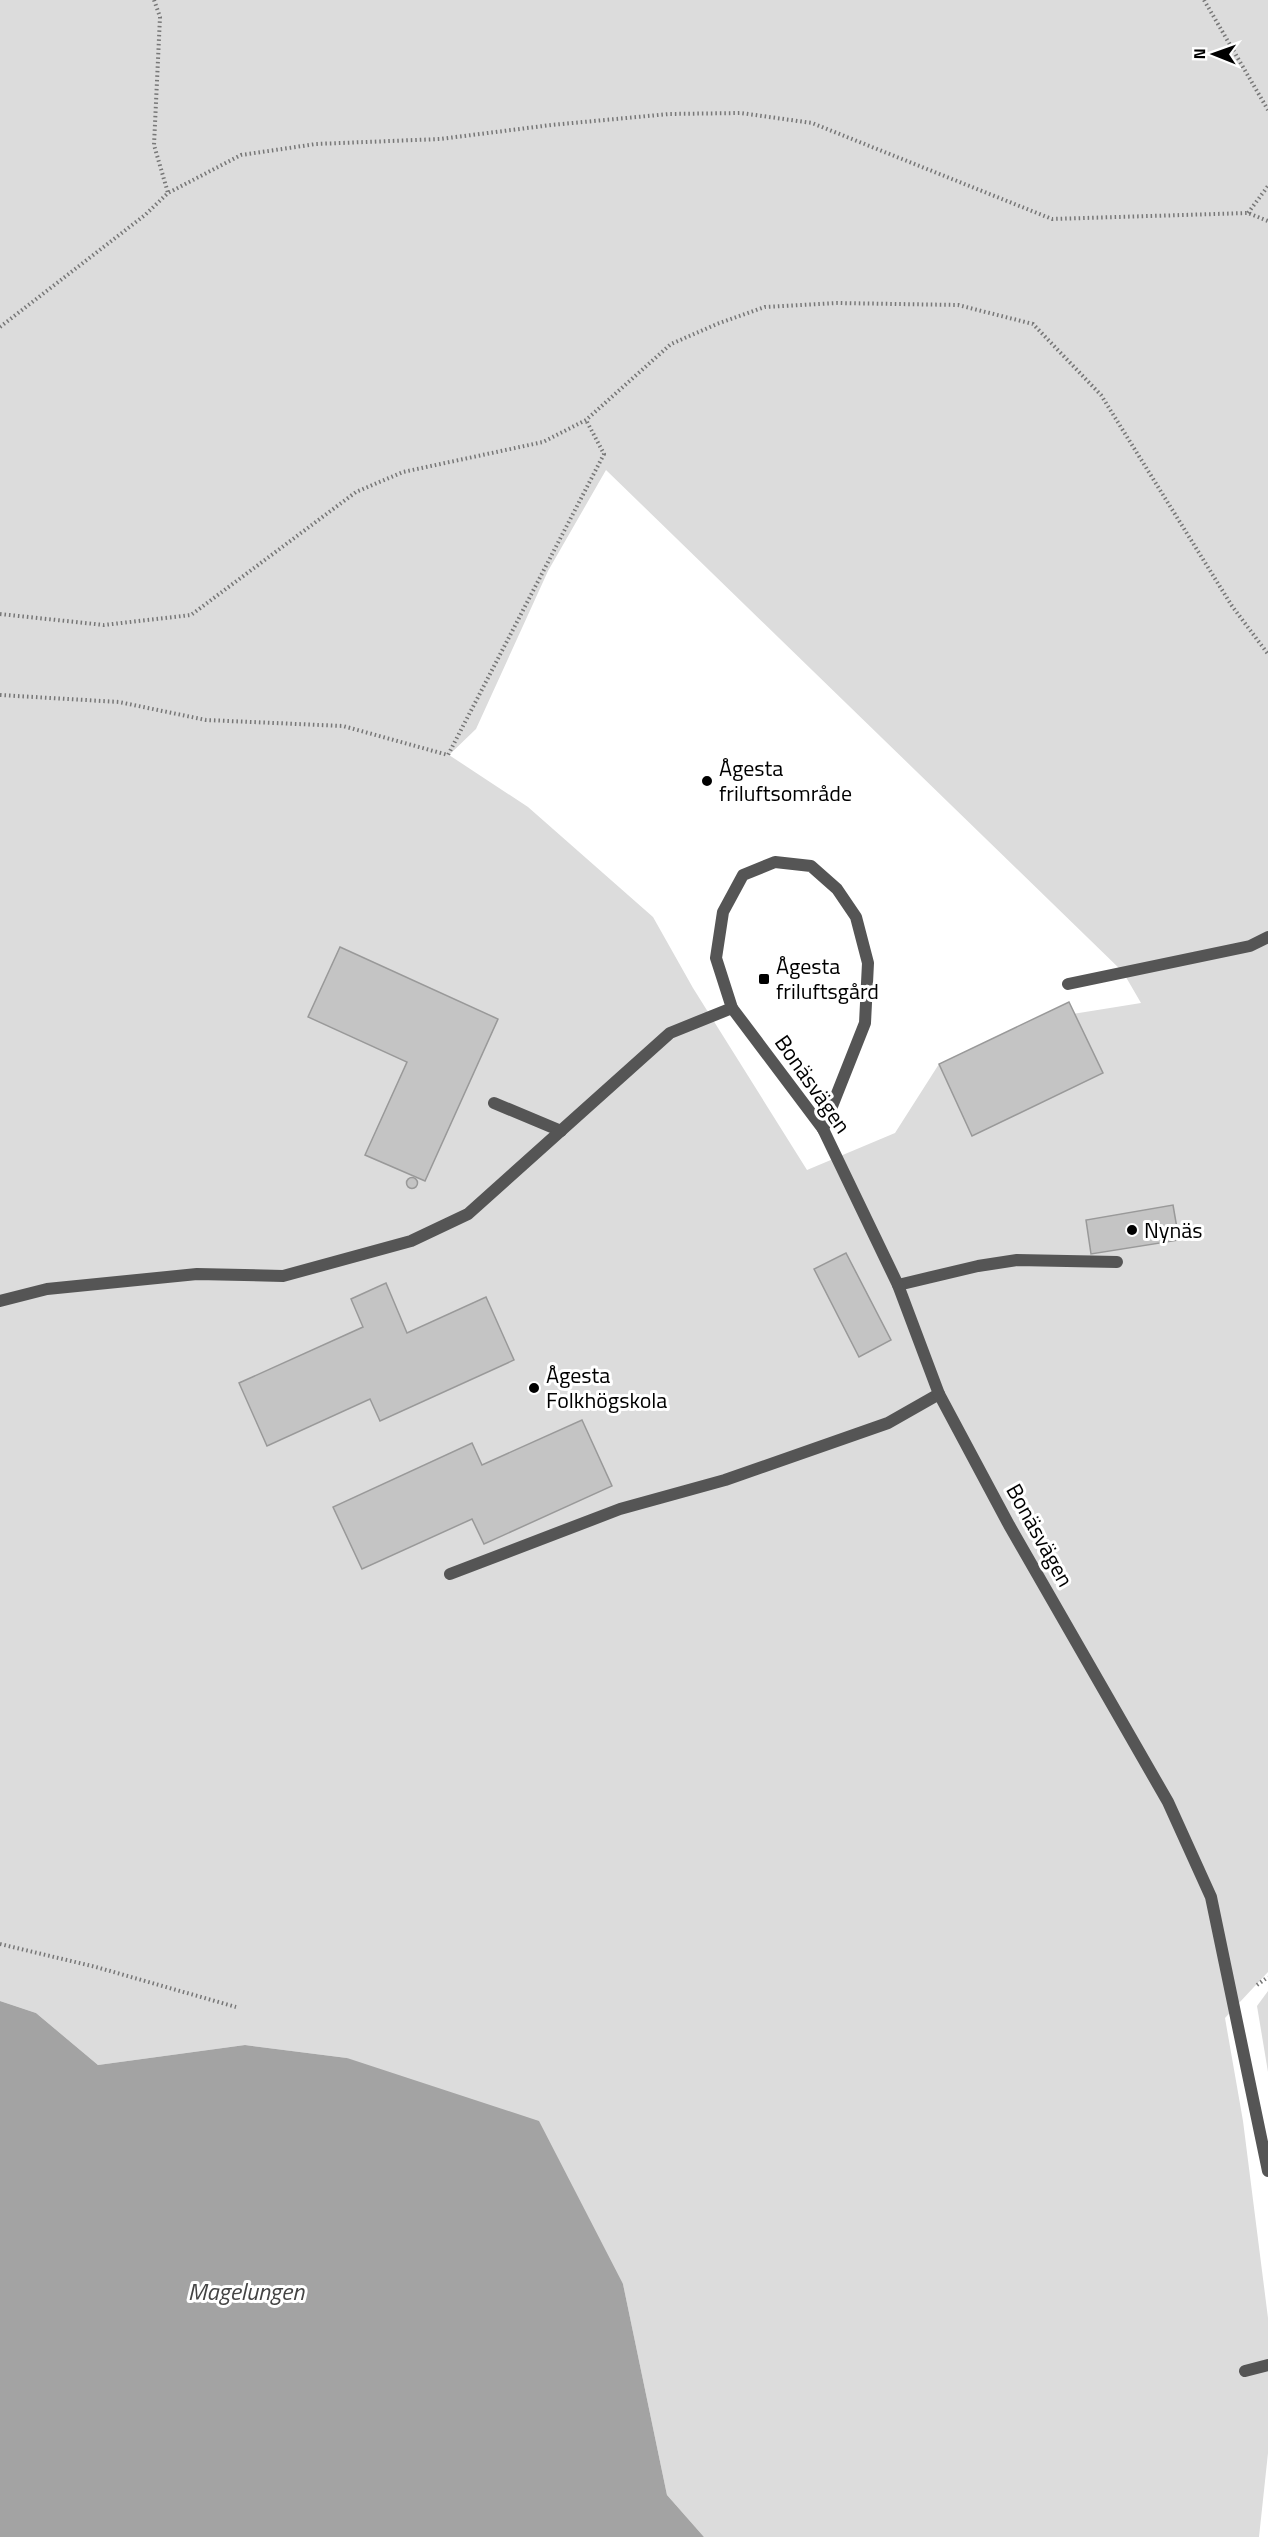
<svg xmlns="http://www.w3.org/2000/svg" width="1268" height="2537" viewBox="0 0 1268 2537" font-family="'Titillium Web',sans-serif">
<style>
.green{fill:#dcdcdc;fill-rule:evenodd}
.water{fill:#a3a3a3}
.building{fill:#c4c4c4;stroke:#999;stroke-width:1.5}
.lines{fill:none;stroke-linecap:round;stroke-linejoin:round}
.path{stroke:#777;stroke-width:4;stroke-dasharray:1.5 3;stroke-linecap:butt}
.service{stroke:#555;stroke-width:12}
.minor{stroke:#555;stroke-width:12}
.poi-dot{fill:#000;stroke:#fff;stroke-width:2}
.labels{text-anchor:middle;stroke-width:6;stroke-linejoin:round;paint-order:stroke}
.poi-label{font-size:22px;fill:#000;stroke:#fff;text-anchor:start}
.street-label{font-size:22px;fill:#000;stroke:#fff}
.water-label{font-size:24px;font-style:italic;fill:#444;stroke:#fff}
</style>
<rect width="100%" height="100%" fill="#fff"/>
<!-- green -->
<g class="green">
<path d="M0,0H1268V1972L1225,2018L1243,2121L1268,2318V2453L1259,2537H704L667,2495L623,2284L347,2058L245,2045L98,2065L36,2013L0,2001ZM606,470L1123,972L1141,1003L1054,1017L939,1064L895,1133L807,1170L693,988L653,917L528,807L449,755L476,729L548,571Z"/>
<polygon points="1268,1991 1268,2072 1257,2006"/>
</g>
<!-- water -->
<polygon class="water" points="0,2001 36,2013 98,2065 245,2045 347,2058 539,2121 623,2284 667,2495 704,2537 0,2537"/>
<!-- building -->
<g class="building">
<polygon points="340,947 498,1019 425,1181 365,1155 407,1062 308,1017"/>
<polygon points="1069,1002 1103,1073 972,1136 939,1064"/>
<circle cx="412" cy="1183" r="5.5"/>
<polygon points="1173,1205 1179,1240 1091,1254 1086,1220"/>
<polygon points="846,1253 891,1340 859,1357 814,1269"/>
<polygon points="386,1283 407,1333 486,1297 514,1360 380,1421 370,1399 267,1446 239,1383 363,1327 351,1299"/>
<polygon points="582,1420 612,1486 484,1544 472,1519 362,1569 333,1507 472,1443 482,1465"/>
</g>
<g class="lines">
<!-- path -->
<g class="path">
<polyline points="154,0 160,17 154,145 168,193"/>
<polyline points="1204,0 1268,110"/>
<polyline points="1248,213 1268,186"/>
<polyline points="0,327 145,215 168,193 241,155 316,144 440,139 551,125 669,114 741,113 812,123 1052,219 1248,213 1268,221"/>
<polyline points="0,614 104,625 191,615 356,492 403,472 543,442 586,420 671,344 717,324 765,307 837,303 958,305 1033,324 1101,395 1232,606 1268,654"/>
<polyline points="0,695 119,702 206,720 343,726 448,755 604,454 586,420"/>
<polyline points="0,1944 96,1967 236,2007"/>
<polyline points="1257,1985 1268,1977"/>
</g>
<!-- service -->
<g class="service">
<polyline points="1068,984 1250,946 1268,937"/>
<polyline points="494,1103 561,1131"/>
<polyline points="898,1285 978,1266 1017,1260 1117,1262"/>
<polyline points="0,1301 47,1289 197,1274 283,1276 411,1241 468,1214 670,1033 732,1008 716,958 723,912 743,875 775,862 811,866 837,889 856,917 868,963 865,1023 823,1129"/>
<polyline points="450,1574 620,1509 725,1480 888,1423 939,1394"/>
<polyline points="1245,2371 1268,2365"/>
</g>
<!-- minor -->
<polyline class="minor" points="732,1008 823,1129 898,1285 939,1394 1009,1525 1168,1802 1211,1897 1268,2171"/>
</g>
<!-- markers -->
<g class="poi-dot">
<circle cx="707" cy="781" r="6"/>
<rect x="758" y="973" width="12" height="12" rx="3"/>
<circle cx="1132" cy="1230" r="6"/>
<circle cx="534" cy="1388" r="6"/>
</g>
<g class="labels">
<!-- poi labels -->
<g class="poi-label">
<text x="719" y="776">Ågesta<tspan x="719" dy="25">friluftsområde</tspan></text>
<text x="776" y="974">Ågesta<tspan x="776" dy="25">friluftsgård</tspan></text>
<text x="1144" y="1238">Nynäs</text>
<text x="546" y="1383">Ågesta<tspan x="546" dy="25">Folkhögskola</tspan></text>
</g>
<!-- street labels -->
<g class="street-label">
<text transform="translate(813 1084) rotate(55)" y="8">Bonäsvägen</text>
<text transform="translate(1040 1535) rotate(61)" y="8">Bonäsvägen</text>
</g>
<!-- water labels -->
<g class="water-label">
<text x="246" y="2300">Magelungen</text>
</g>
</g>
<!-- north arrow -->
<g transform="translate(1214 54) rotate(271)" stroke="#ffffff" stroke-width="4.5" paint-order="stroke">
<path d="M0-4.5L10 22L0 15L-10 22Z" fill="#000000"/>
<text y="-9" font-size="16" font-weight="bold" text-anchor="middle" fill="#000000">N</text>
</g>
</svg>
